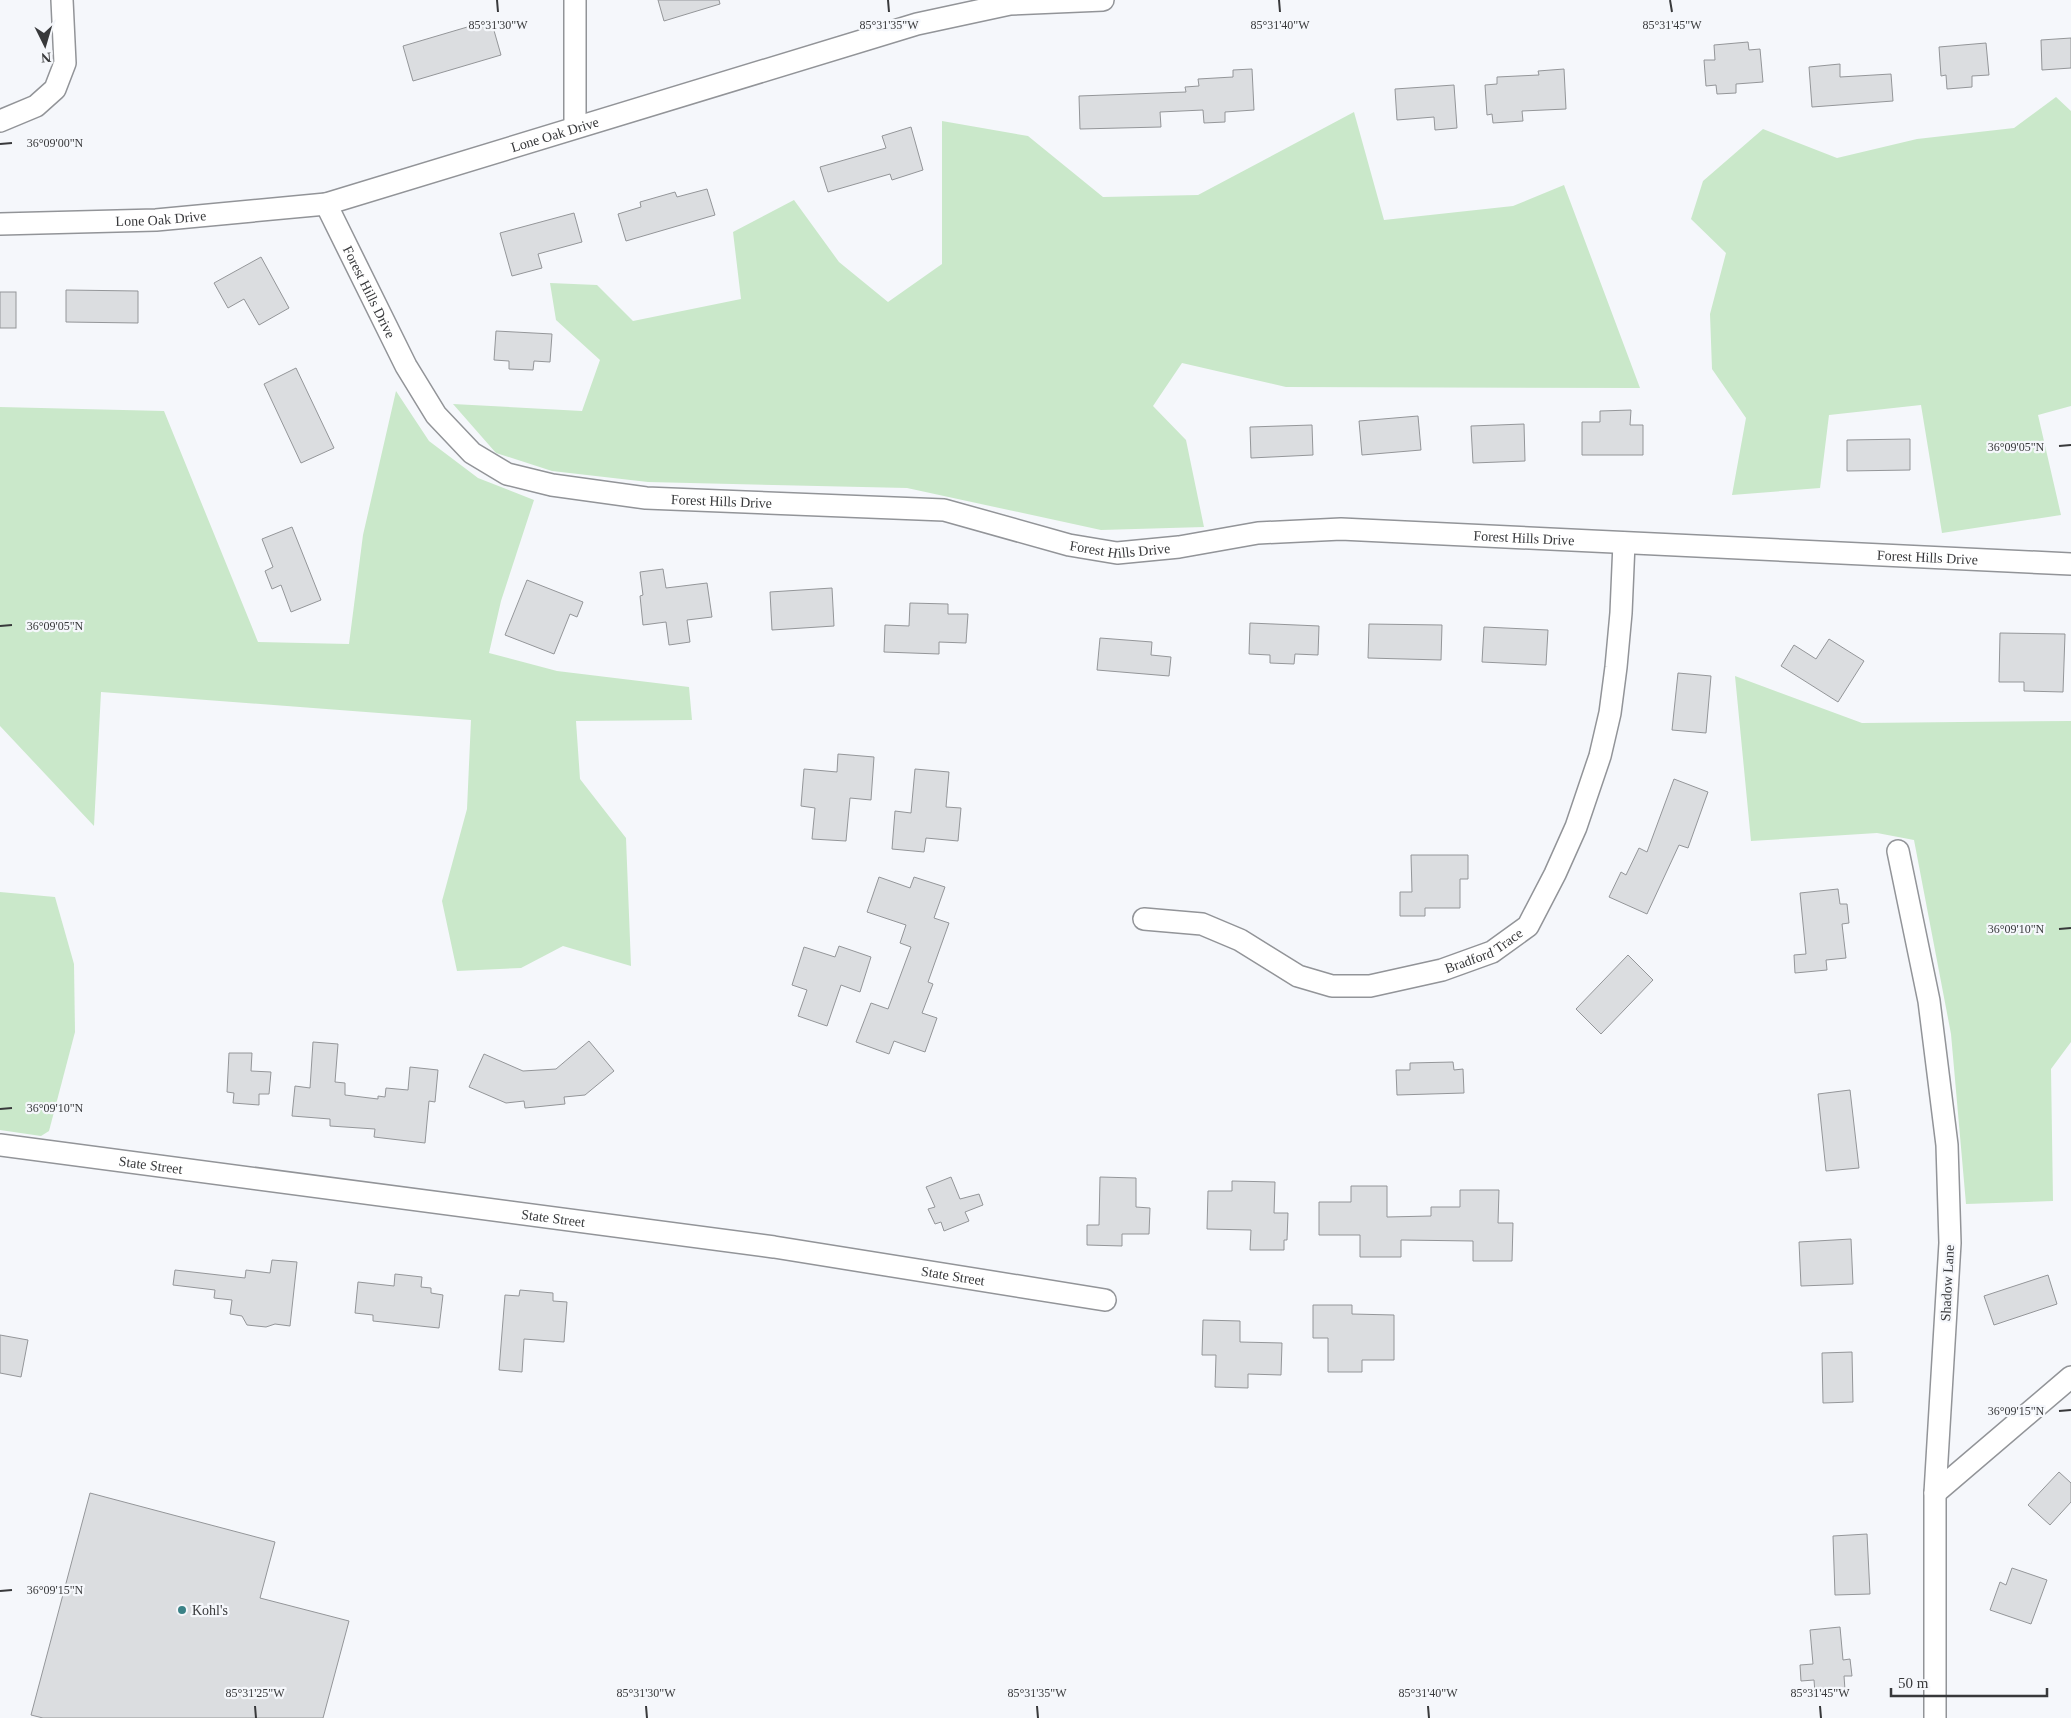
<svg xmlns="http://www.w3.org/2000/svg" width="2071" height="1718" viewBox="0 0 2071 1718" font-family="Georgia,serif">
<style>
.green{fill:#cae8ca}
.building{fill:#dbdde0;stroke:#949699}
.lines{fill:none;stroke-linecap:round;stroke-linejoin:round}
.street-casing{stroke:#929498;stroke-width:24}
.street{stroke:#fff;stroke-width:21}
.ticks{fill:none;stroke:#38393b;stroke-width:2}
.poi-dot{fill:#3a8287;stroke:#f5f7fb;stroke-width:2}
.labels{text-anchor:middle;stroke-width:4.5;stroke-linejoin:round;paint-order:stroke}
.street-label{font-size:14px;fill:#38393b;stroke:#f5f7fb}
.poi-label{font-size:14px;fill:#38393b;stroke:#f5f7fb;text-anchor:start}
.ticks-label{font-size:12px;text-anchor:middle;fill:#38393b;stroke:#f5f7fb;stroke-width:4.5;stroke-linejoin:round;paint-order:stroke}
</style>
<rect width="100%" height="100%" fill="#f5f7fb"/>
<!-- green -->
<g class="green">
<polygon points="2056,97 2071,111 2071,406 2038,415 2061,515 1942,533 1921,405 1829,415 1820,488 1732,495 1746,418 1712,369 1710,314 1726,253 1691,219 1703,181 1763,129 1837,158 1917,139 2014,128"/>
<polygon points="1354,112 1384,220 1513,206 1564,185 1640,388 1286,387 1182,363 1153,406 1186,440 1204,527 1101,530 907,488 648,482 552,471 496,453 453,404 582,411 600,360 556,320 550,283 597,285 633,321 741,299 733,232 794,200 839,262 888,302 942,264 942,121 1028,136 1103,197 1198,195"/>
<polygon points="396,391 429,441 478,478 534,500 501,601 489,653 557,671 689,687 692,720 576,721 580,779 626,838 631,966 563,946 521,968 457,971 442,901 467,809 471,720 101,692 94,826 0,726 0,407 164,411 258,642 349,644 363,535"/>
<polygon points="1735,676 1862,723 2071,721 2071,1042 2051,1069 2053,1201 1966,1204 1951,1034 1914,840 1877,833 1751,841"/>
<polygon points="0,892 55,897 74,964 75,1032 49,1131 41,1136 0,1130"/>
</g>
<!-- building -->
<g class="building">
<polygon points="658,0 719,0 720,4 664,21"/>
<polygon points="491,20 501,55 413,81 403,46"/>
<polygon points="2071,38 2071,68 2042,70 2041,40"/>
<polygon points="1748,42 1749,50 1760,49 1763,82 1736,84 1736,93 1717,94 1716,85 1706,86 1704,60 1715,60 1714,45"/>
<polygon points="1986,43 1989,75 1972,76 1972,87 1947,89 1946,75 1941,76 1939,47"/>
<polygon points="1840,64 1840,77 1891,74 1893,101 1812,107 1809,67"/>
<polygon points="1252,69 1254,110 1225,112 1225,122 1204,123 1203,110 1160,112 1161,127 1080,129 1079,96 1186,92 1185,87 1199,86 1198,79 1233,77 1233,70"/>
<polygon points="1564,69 1566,109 1522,111 1523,121 1493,123 1492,114 1487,115 1485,85 1497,84 1497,77 1539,75 1538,71"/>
<polygon points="1454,85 1457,128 1435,130 1434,117 1397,120 1395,89"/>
<polygon points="911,127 923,170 892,180 890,174 828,192 820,167 886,148 882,136"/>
<polygon points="707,189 715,215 626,241 618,214 641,207 640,202 675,192 677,197"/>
<polygon points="574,213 582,242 538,254 542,268 512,276 500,233"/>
<polygon points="261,257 289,308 259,325 244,299 228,308 214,283"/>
<polygon points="66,290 138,291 138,323 66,322"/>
<rect x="0" y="292" width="16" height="36"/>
<polygon points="496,331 552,334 550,362 534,361 533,370 509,369 509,361 494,360"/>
<polygon points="296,368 334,448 301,463 264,384"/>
<polygon points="1631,410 1630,425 1643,425 1643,455 1582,455 1582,422 1600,422 1600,411"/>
<polygon points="1418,416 1421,450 1362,455 1359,421"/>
<polygon points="1524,424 1525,461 1473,463 1471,426"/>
<polygon points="1312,425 1313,455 1251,458 1250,427"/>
<polygon points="1910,439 1910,470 1847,471 1847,440"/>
<polygon points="292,527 321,600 291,612 281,585 272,589 265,571 273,567 262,539"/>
<polygon points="663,569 666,588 707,583 712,617 687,620 690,642 669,645 666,622 643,625 640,596 643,595 640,572"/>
<polygon points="527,580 583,602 577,617 570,614 554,654 505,635"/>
<polygon points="832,588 834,626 772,630 770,592"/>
<polygon points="910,603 948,604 948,614 968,614 966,643 939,642 939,654 884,652 885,625 909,626"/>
<polygon points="1250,623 1319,626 1318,655 1295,654 1294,664 1270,663 1270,655 1249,654"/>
<polygon points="1369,624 1442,625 1441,660 1368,658"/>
<polygon points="1484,627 1548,630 1546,665 1482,662"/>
<polygon points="2000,633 2065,634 2063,692 2024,691 2024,682 1999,682"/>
<polygon points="1100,638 1152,642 1151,655 1171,657 1169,676 1097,670"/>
<polygon points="1829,639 1864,661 1838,702 1781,666 1794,645 1816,659"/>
<polygon points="1678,673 1711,676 1706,733 1672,730"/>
<polygon points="838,754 874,757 871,800 850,798 846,841 812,839 815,808 801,806 804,769 837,772"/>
<polygon points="915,769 949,772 946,807 961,808 958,841 926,838 924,852 892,849 895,811 911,813"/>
<polygon points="1674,779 1708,792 1688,848 1679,845 1647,914 1609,897 1621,872 1626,875 1639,848 1647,852"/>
<polygon points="1411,855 1468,855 1468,879 1460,879 1460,908 1425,908 1425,916 1400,916 1400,892 1412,892"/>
<polygon points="879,877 910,888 914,877 945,887 934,918 949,923 928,982 933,984 922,1013 937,1018 925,1052 894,1041 889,1054 856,1042 871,1003 888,1009 911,947 900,943 906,925 867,912"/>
<polygon points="1838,889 1840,904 1847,904 1849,923 1842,924 1846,958 1826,960 1827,970 1795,973 1794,955 1806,954 1800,893"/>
<polygon points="839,946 871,957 860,992 841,985 827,1026 798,1016 807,990 792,985 804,947 835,957"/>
<polygon points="1628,955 1653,980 1601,1034 1576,1009"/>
<polygon points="589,1041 614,1071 585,1095 564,1097 565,1104 525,1108 524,1101 506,1103 469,1087 484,1054 523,1071 556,1069"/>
<polygon points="313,1042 338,1044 335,1082 345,1083 345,1095 378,1099 378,1096 385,1097 386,1088 408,1090 410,1067 438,1070 435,1102 429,1101 425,1143 374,1137 375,1129 330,1126 330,1119 292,1116 295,1086 310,1088"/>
<polygon points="229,1053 252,1053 251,1071 271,1072 269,1094 259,1094 259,1105 233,1103 234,1093 227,1092"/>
<polygon points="1453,1062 1454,1070 1463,1069 1464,1093 1397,1095 1396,1070 1410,1070 1410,1063"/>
<polygon points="1850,1090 1859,1168 1826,1171 1818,1094"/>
<polygon points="951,1177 960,1199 979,1194 983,1205 965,1212 969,1221 944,1231 941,1222 935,1224 928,1209 935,1207 926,1187"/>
<polygon points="1100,1177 1136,1178 1136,1207 1150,1208 1149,1234 1122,1234 1122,1246 1087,1245 1087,1225 1099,1225"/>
<polygon points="1232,1181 1275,1182 1274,1213 1288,1213 1287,1240 1284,1240 1284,1250 1250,1250 1251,1230 1207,1229 1208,1191 1232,1191"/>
<polygon points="1351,1186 1387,1186 1387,1217 1431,1216 1431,1207 1460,1207 1460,1190 1499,1190 1498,1223 1513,1223 1512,1261 1473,1261 1473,1241 1401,1240 1401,1257 1360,1257 1360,1235 1319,1235 1319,1202 1351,1202"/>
<polygon points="1851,1239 1853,1284 1801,1286 1799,1242"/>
<polygon points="272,1260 297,1262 290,1326 275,1324 266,1327 247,1325 242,1316 230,1314 232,1300 214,1298 215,1290 173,1285 175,1270 245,1278 246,1270 270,1273"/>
<polygon points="395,1274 422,1277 421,1287 431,1288 431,1293 443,1295 439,1328 373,1321 373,1315 355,1313 358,1282 394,1286"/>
<polygon points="2048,1275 2057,1304 1994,1325 1984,1296"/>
<polygon points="520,1290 553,1293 553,1301 567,1302 564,1342 524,1339 522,1372 499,1370 505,1295 519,1296"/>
<polygon points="1313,1305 1352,1305 1352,1314 1394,1315 1394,1360 1362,1360 1362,1372 1328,1372 1328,1338 1313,1338"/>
<polygon points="1203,1320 1240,1321 1240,1342 1282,1343 1281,1375 1248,1374 1248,1388 1215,1387 1216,1355 1202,1355"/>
<polygon points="0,1335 28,1340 21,1377 0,1373"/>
<polygon points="1852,1352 1853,1402 1823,1403 1822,1353"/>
<polygon points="2059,1472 2071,1483 2071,1502 2050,1525 2028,1505"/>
<polygon points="90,1493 275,1542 260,1598 349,1621 323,1718 43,1718 31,1715"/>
<polygon points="1867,1534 1870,1594 1835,1595 1833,1536"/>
<polygon points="2012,1568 2047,1580 2031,1624 1990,1610 2000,1582 2006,1585"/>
<polygon points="1840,1627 1843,1660 1850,1659 1852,1676 1844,1676 1845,1690 1815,1693 1814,1680 1801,1681 1800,1665 1813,1664 1810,1630"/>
</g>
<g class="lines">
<!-- street casing -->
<g class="street-casing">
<g id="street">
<polyline points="0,121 36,106 55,89 65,63 62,0"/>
<polyline points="575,127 575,0"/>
<path id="s1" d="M326,204L406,366L436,415L472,453L507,474L552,485L646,498L944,510L1069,545L1117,553L1179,547L1258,533L1341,529L2071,564"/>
<path id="s2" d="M0,224L156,220L326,204L917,24L1010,4L1103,0"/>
<polyline points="1898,851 1929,1001 1947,1145 1950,1243 1935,1493 1935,1718"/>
<path id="s3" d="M1144,919L1202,924L1240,940L1298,976L1332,986H1370L1442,970L1492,952L1528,926L1555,874L1576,827L1600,756L1610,713L1616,667L1621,613L1624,543"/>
<path id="s4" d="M0,1145L774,1247L1105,1300"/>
<polyline points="1935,1493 2071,1377"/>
</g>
</g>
<!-- street -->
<use href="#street" class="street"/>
</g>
<!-- ticks -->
<path class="ticks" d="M497,0L498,12M888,0L889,12M1279,0L1280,12M1670,0L1672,12M0,144L12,143M2059,446L2071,445M0,626L12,625M2059,929L2071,928M0,1109L12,1108M2059,1411L2071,1410M0,1591L12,1590M255,1706L256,1718M646,1706L647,1718M1037,1706L1038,1718M1428,1706L1429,1718M1820,1706L1821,1718"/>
<!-- markers -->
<circle class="poi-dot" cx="182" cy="1610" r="5"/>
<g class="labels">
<!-- street labels -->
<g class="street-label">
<text dy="5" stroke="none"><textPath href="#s2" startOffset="566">Lone Oak Drive</textPath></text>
<text dy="5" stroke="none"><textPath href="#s2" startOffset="161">Lone Oak Drive</textPath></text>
<text dy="5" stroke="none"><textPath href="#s1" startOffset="98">Forest Hills Drive</textPath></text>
<text dy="5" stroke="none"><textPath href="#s1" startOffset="548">Forest Hills Drive</textPath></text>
<text dy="5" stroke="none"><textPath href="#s1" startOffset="1358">Forest Hills Drive</textPath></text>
<text dy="5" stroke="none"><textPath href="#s1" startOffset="952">Forest Hills Drive</textPath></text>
<text dy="5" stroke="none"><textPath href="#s1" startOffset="1762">Forest Hills Drive</textPath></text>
<text dy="5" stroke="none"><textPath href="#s3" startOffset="361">Bradford Trace</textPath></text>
<text dy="5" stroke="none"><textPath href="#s4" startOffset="152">State Street</textPath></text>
<text dy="5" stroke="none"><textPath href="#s4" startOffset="558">State Street</textPath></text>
<text dy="5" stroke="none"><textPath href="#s4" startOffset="962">State Street</textPath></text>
<text transform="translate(1947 1283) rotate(-87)" y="5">Shadow Lane</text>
</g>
<!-- poi labels -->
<g class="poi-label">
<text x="192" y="1615">Kohl's</text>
</g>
</g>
<g class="ticks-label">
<text x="498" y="29">85°31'30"W</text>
<text x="889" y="29">85°31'35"W</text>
<text x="1280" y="29">85°31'40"W</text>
<text x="1672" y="29">85°31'45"W</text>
<text x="55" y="147">36°09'00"N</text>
<text x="2016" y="451">36°09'05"N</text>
<text x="55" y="630">36°09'05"N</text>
<text x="2016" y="933">36°09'10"N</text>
<text x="55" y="1112">36°09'10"N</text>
<text x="2016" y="1415">36°09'15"N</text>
<text x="55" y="1594">36°09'15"N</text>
<text x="255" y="1697">85°31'25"W</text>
<text x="646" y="1697">85°31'30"W</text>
<text x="1037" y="1697">85°31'35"W</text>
<text x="1428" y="1697">85°31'40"W</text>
<text x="1820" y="1697">85°31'45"W</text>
</g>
<!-- north arrow -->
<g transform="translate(45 45) rotate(175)" stroke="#f5f7fb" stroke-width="4" paint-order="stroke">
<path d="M0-4L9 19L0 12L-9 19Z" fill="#38393b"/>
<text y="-8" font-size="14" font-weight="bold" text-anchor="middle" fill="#38393b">N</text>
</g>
<!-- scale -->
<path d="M1891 1688v8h156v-8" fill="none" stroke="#38393b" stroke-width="2.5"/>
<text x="1898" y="1688" font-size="15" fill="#38393b" stroke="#f5f7fb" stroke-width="4" paint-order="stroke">50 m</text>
</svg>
